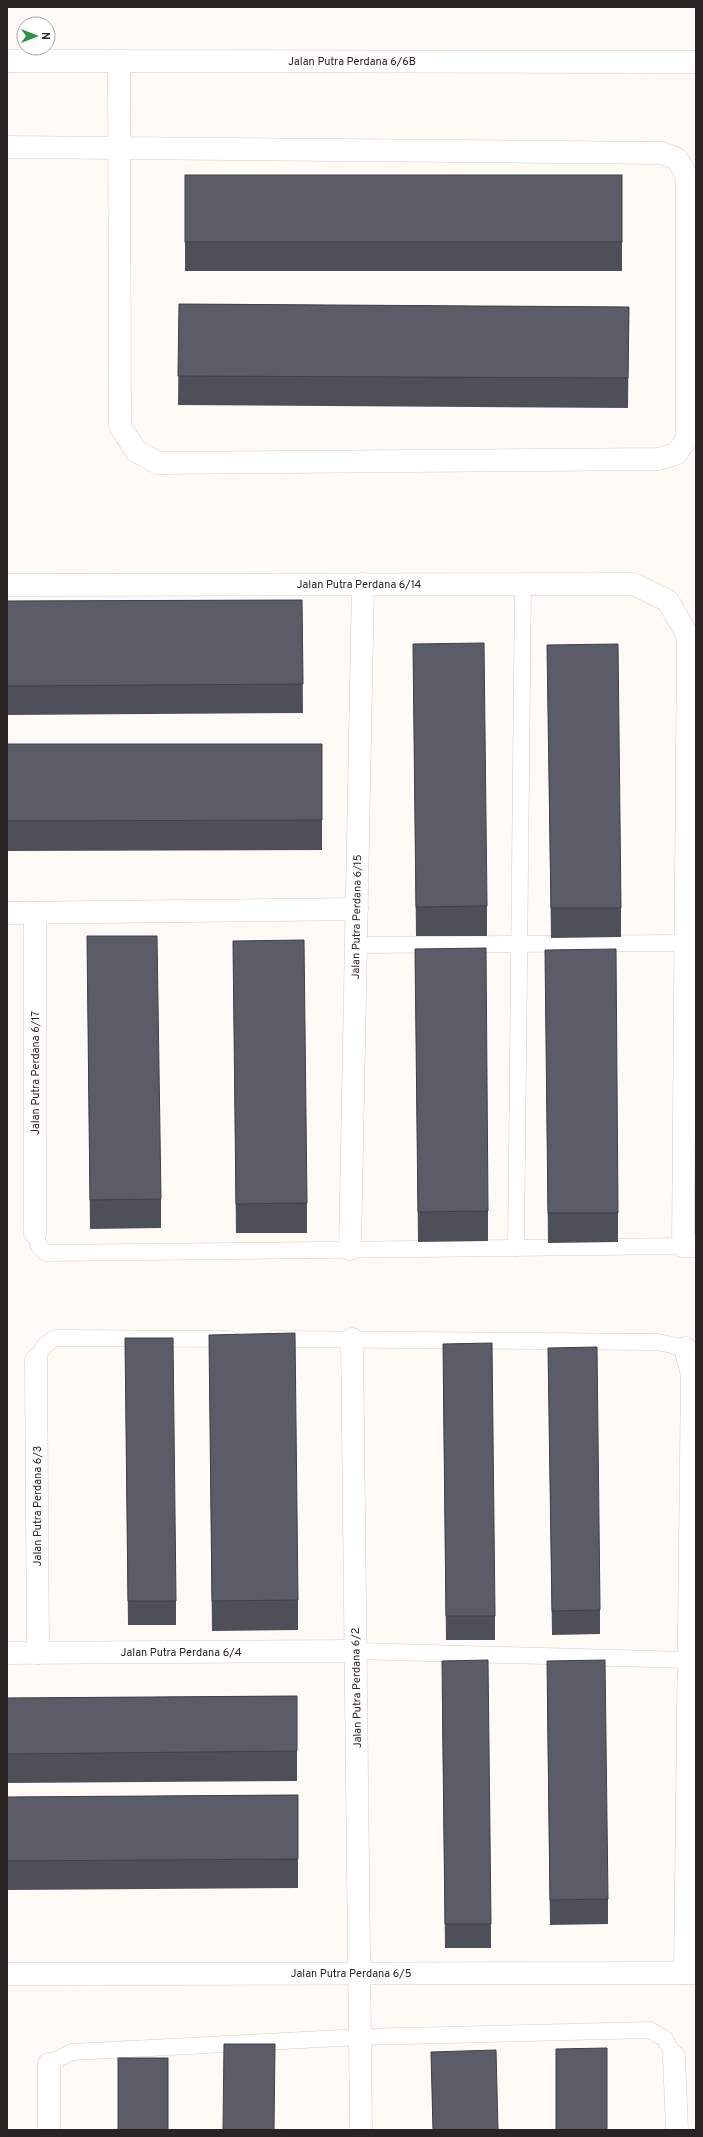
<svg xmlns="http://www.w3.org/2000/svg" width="703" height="2137" viewBox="0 0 703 2137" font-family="Overpass,sans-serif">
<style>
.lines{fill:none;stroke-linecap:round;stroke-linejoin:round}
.service-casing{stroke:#d7cac2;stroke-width:17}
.minor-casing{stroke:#d7cac2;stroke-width:23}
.tertiary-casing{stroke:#d7cac2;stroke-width:23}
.service{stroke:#fff;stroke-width:16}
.minor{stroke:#fff;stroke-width:22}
.tertiary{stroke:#fff;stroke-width:22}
.wall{fill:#4d4f59}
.building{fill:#5a5c67;stroke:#3f4048}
.labels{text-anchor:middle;stroke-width:4;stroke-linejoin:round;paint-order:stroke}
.street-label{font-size:11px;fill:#2a2522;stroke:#fff}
</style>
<rect width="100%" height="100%" fill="#fffaf6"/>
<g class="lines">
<!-- service casing -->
<g class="service-casing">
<g id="service">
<polyline points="356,945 684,943"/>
<polyline points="35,1233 39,1246 46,1253 683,1246"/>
<polyline points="516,1248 523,584"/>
<polyline points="274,1339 658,1342 685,1348"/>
<polyline points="36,1360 44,1346 55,1338 230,1339"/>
<polyline points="356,1651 688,1660"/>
<polyline points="49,2064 72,2052 360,2037 650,2030 665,2039 674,2056"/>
</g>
</g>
<!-- minor casing -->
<g class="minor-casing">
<g id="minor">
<polyline points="7,147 662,153 677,159 687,176 687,439 676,454 658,459 158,463 136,451 120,426 119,61"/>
<polyline points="7,585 634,584 668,601 688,636 683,1246 696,1246"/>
<polyline points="7,913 357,909"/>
<polyline points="35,913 35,1233"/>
<polyline points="350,1249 363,584"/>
<polyline points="352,1339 361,2130"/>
<polyline points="36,1360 38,1653"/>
<polyline points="7,1653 356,1651"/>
<polyline points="685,1973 692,1374 685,1348"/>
<polyline points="7,1974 696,1973"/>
<polyline points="674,2056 677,2130"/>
<polyline points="49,2064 49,2130"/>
</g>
</g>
<!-- tertiary casing -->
<g class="tertiary-casing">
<polyline id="tertiary" points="7,61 696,62"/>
</g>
<!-- service -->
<use href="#service" class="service"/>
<!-- minor -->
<use href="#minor" class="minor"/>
<!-- tertiary -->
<use href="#tertiary" class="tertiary"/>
</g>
<!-- wall -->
<g class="wall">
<rect x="185" y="175" width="437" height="96"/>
<polygon points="179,304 629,307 628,408 178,405"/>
<polygon points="302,600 303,713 7,715 7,601"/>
<polygon points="413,644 487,906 487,936 416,936"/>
<polygon points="547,645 621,908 621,937 551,938"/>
<polygon points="7,744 322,744 322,850 7,851"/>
<polygon points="87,936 161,1199 161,1228 90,1229"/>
<polygon points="233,941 307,1203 307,1233 236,1233"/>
<polygon points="415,949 488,1211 488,1241 418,1242"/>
<polygon points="545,950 618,1213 618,1242 548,1243"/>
<polygon points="209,1335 298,1600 298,1630 212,1631"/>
<polygon points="125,1338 176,1601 176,1625 128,1625"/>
<polygon points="548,1348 600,1610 600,1634 552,1635"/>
<polygon points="443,1368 495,1616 495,1640 446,1640"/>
<polygon points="442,1685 491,1924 491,1948 445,1948"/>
<polygon points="547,1686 608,1899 608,1924 550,1925"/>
<polygon points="297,1696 297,1781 7,1783 7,1698"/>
<polygon points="298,1795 298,1888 7,1890 7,1797"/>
<polygon points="431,2052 498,2130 433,2130"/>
</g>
<!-- building -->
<g class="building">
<rect x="185" y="175" width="437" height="67"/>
<polygon points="179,304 629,307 628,378 178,376"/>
<polygon points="302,600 303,684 7,686 7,601"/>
<polygon points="484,643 487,906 416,907 413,644"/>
<polygon points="618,644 621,908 551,908 547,645"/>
<polygon points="7,744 322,744 322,820 7,821"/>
<polygon points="87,936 157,936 161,1199 90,1200"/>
<polygon points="304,940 307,1203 236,1204 233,941"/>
<polygon points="486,948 488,1211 418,1212 415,949"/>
<polygon points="616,949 618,1213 548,1213 545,950"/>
<polygon points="295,1333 298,1600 212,1601 209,1335"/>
<polygon points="125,1338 173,1338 176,1601 128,1601"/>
<polygon points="492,1343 495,1616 446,1616 443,1344"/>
<polygon points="597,1347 600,1610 552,1611 548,1348"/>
<polygon points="488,1660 491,1924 445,1924 442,1661"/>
<polygon points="605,1660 608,1899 550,1900 547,1661"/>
<polygon points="297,1696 297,1751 7,1754 7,1698"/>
<polygon points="298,1795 298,1859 7,1861 7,1797"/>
<polygon points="224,2044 275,2044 274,2130 223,2130"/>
<polygon points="607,2048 607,2130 556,2130 556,2049"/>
<polygon points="496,2050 498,2130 433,2130 431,2052"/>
<rect x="118" y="2058" width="50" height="72"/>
</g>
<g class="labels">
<!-- street labels -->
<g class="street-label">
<text x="352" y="65">Jalan Putra Perdana 6/6B</text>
<text x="359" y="588">Jalan Putra Perdana 6/14</text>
<text transform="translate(356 917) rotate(-89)" y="4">Jalan Putra Perdana 6/15</text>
<text transform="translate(35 1073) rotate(-90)" y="4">Jalan Putra Perdana 6/17</text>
<text transform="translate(37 1506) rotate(-90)" y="4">Jalan Putra Perdana 6/3</text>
<text x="181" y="1656">Jalan Putra Perdana 6/4</text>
<text transform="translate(356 1688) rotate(-91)" y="4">Jalan Putra Perdana 6/2</text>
<text x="351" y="1977">Jalan Putra Perdana 6/5</text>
</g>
</g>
<!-- border -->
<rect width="703" height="2137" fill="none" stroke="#2a2522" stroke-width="16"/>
<!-- north arrow -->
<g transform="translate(36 36) rotate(90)"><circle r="19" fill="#ffffff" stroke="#aaa8a7"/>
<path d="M0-3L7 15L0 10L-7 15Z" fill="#2b8f45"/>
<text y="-6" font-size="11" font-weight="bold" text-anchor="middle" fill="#2a2522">N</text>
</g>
</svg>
